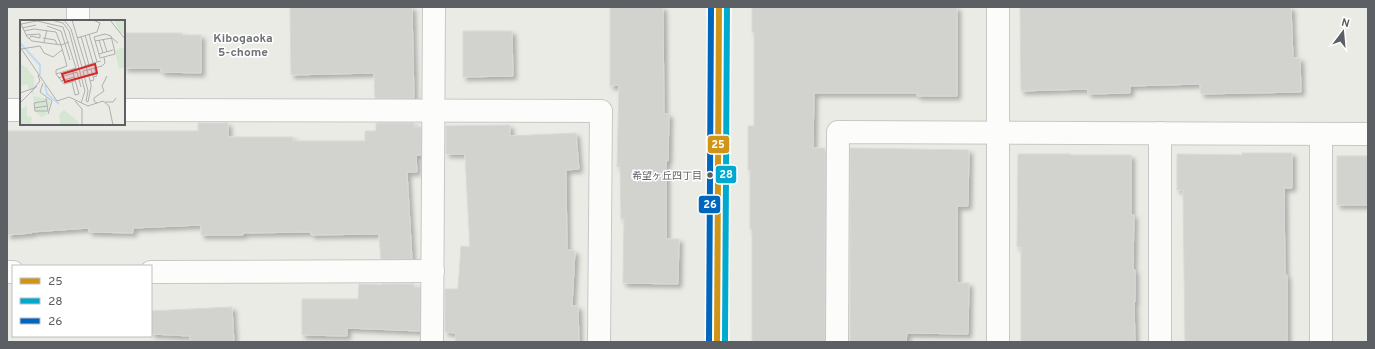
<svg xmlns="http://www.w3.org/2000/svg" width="1375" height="349" viewBox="0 0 1375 349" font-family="Overpass,'Noto Sans JP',sans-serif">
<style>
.building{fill:#d2d2cf;stroke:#dad9d6;filter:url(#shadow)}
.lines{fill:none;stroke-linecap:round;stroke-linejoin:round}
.minor-casing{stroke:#c7c7c7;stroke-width:24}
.tertiary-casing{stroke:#c7c7c7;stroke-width:24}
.minor{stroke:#fcfcfb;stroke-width:22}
.tertiary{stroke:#fcfcfb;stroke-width:22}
.bus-1-casing{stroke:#fff;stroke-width:9}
.bus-2-casing{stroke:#fff;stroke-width:9}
.bus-3-casing{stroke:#fff;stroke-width:9}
.bus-1{stroke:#d09419;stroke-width:6}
.bus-2{stroke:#00a9ce;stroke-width:6}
.bus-3{stroke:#0065bd;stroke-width:6}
.bus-dot{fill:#5c5f64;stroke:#fff;stroke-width:1.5}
.labels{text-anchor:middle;stroke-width:3;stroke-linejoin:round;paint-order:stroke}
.bus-label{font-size:10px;fill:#5c5f64;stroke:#fff;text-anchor:end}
.neighbourhood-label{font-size:12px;font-weight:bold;fill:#6d7176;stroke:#fff}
.inset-river{fill:none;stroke:#bedbf3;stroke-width:2}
.inset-road{fill:none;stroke:#aeafae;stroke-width:1}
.view{fill:#d62828;fill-opacity:0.15;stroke:#d62828;stroke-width:2}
.inset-edge{fill:none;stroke:#5c5f64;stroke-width:2}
.line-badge{stroke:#fff;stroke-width:1.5}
.badge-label{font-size:11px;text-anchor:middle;font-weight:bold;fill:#fff}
</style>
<defs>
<filter id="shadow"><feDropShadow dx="3.5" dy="3.5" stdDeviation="2" flood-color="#0004"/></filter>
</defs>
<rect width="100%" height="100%" fill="#ebebe6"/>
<!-- building -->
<g class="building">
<polygon points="290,7 412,7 414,98 375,98 374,73 291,75"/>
<polygon points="610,7 663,7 664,114 669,114 668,161 666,161 666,239 679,239 678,284 623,283 624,219 621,219 620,167 617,167 619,85 610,86"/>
<polygon points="752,7 957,7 957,96 917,96 917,93 814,93 813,148 825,148 825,342 752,342 752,229 750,229 750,170 748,170 748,126 754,126 754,32 752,32"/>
<polygon points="1020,7 1291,7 1293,58 1300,58 1301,92 1201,94 1200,84 1130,86 1130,93 1088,94 1088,89 1021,91"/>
<polygon points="463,31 512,31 513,76 463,77"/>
<polygon points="124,33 182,33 182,35 201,35 201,73 161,72 161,68 124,68"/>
<polygon points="198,123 228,123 228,137 293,137 293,141 365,141 365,131 376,131 376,123 414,123 414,127 421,127 421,155 416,155 417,172 407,172 412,259 381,259 379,234 311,235 311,232 243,233 243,235 201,235 201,225 133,228 133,233 89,232 89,228 32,232 32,233 7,235 7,131 198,131"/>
<polygon points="510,125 510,136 576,133 579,169 566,170 567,250 575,251 572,306 578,306 579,342 455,342 456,333 445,332 445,289 458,289 461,246 470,247 465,154 446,154 446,126"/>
<polygon points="850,148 969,150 968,206 957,206 957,283 969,283 968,334 907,333 906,342 850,342"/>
<polygon points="1242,153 1292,153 1292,188 1284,188 1285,275 1287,275 1287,342 1185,342 1183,190 1177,190 1177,154 1242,155"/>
<polygon points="1018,154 1070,154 1070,155 1131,155 1131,215 1134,215 1133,270 1135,270 1135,302 1134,302 1135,342 1021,342 1021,247 1017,247"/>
<rect x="1337" y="156" width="31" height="49"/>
<polygon points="359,284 382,285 382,284 414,284 414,287 420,287 420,331 347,328 347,336 302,335 302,299 358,299"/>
<polygon points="232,307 234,342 190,342 190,336 151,334 151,311"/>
</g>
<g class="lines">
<!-- minor casing -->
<g class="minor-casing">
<g id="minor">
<polyline points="78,7 78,21"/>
<polyline points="7,110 21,110"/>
<polyline points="124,110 601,111 599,342"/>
<polyline points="1160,133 1160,342"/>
<polyline points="7,272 13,272"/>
<polyline points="151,272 433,271"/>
<polyline points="432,342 434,7"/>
<polyline points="837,342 838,132 1368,134"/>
<polyline points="998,342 998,7"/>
<polyline points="1321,342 1321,134"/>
</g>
</g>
<!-- tertiary casing -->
<g class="tertiary-casing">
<polyline id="tertiary" points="717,342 719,7"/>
</g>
<!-- minor -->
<use href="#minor" class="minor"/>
<!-- tertiary -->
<use href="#tertiary" class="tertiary"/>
<!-- bus-1 casing -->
<g class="bus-1-casing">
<polyline id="bus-1" points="717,342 719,7"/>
</g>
<!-- bus-2 casing -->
<g class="bus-2-casing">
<polyline id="bus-2" points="725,342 727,7"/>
</g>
<!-- bus-3 casing -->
<g class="bus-3-casing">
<polyline id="bus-3" points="709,342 711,7"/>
</g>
<!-- bus-1 -->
<use href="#bus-1" class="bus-1"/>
<!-- bus-2 -->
<use href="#bus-2" class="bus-2"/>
<!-- bus-3 -->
<use href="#bus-3" class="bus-3"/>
</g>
<!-- markers -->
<circle class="bus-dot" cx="710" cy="175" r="3.5"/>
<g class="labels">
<!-- bus labels -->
<g class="bus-label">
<text x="702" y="179">希望ヶ丘四丁目</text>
</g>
<!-- neighbourhood labels -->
<g class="neighbourhood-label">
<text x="243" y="42">Kibogaoka<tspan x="243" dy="14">5-chome</tspan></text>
</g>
</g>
<!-- overview -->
<g transform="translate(20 20)">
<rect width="105" height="105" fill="#ebebe6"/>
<path d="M94,0H105V15L100,12ZM102,27L105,31V47L99,49L95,31ZM0,44L6,47L14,57V74L11,73L7,64L0,66ZM13,76L28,79L30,83L25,96L21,97L15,91ZM7,86V96L12,97L11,105H0V89ZM44,90L58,101V105H40L39,94Z" fill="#d5e7d3"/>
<path class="inset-river" d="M0,23L20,45V55M25,65L27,74L39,84"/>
<path class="inset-road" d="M31,0L43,3L49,11L65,71L61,83M44,0L51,9L62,47M52,0L67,50L71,64V67L68,82L66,81L68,71L63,51L71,49L74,48L82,46L85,43L84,37M90,0L105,19M27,6L41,11L50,40M2,8L16,5M4,11L14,9L36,12L41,25L49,22M69,14L77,42M6,15L20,14V18L11,16L9,19M65,15L73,43M61,16L69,45M74,17L85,14L91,16L94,28L95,34L80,38M74,17L80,38M23,18L35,20L37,24M57,18L77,12L80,3L73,0M83,19L87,32M79,20L83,33M75,21L92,18L98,23M24,22L27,10M0,27L37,81L49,77L68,86L83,81L89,86L93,105M1,29L20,26L24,33L33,37L42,30M79,34L93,30M64,46L81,41M36,54L56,48M73,57L77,56L74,48M38,58L57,52L61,67M41,61L54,57M55,61L44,64L36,54V50L47,46L41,25L12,21L7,17L1,4L17,1L43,7L56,48M70,61L74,60L71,49M52,62L55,75L59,74L52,49M23,63L20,72L32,81L28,94M0,73L14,68L20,61L18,55M26,78L28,91H15L14,83L26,81M55,81L62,89V105M85,82H93L96,78M0,83L17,66M77,83L74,81V78L84,71L82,66L87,56M14,88L27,86"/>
<path class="view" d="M75,44L77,53L45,62L42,54Z"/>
<rect width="105" height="105" class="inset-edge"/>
</g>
<g class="line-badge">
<rect x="707" y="135" width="23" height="19" rx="4" fill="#d09419"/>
<rect x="715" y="165" width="22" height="19" rx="4" fill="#00a9ce"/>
<rect x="698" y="195" width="23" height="19" rx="4" fill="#0065bd"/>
</g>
<g class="badge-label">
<text x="718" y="148">25</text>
<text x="726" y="178">28</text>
<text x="710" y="208">26</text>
</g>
<!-- border -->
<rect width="1375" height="349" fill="none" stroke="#5c5f64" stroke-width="16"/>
<!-- legend -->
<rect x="12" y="265" width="140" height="72" fill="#ffffff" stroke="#bebfc1"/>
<rect x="20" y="278" width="20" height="6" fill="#d09419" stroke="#bebfc1"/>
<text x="48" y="285" font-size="12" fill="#5c5f64">25</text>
<rect x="20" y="298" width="20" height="6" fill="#00a9ce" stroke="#bebfc1"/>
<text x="48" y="305" font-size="12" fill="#5c5f64">28</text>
<rect x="20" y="318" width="20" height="6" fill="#0065bd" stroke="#bebfc1"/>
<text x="48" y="325" font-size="12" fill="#5c5f64">26</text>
<!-- north arrow -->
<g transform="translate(1343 32) rotate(16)" stroke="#ffffff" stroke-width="3" paint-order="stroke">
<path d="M0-3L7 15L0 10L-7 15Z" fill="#5c5f64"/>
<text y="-6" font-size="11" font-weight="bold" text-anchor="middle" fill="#5c5f64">N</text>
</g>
</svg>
